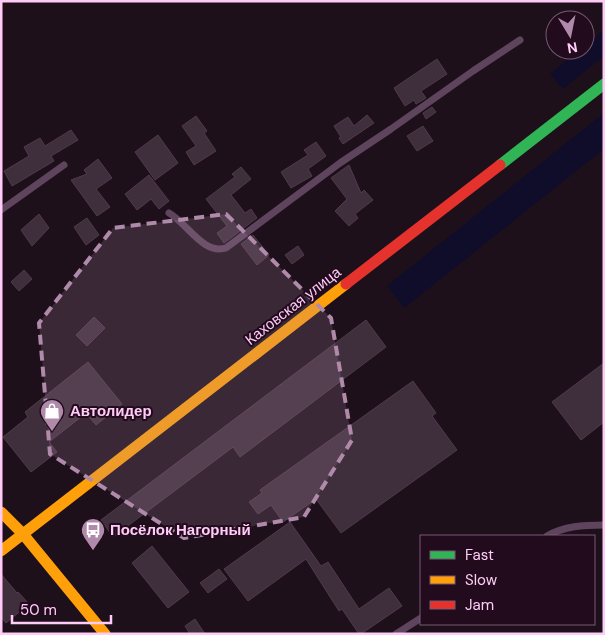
<svg xmlns="http://www.w3.org/2000/svg" width="605" height="635" viewBox="0 0 605 635" font-family="'DM Sans',sans-serif">
<style>
.green{fill:#100d2a}
.building{fill:#3f2e3c;stroke:#52394c}
.lines{fill:none;stroke-linecap:round;stroke-linejoin:round}
.lane{stroke:#5e445c;stroke-width:7}
.fast{stroke:#30b455;stroke-width:11}
.slow{stroke:#ff9f0a;stroke-width:11}
.jam{stroke:#e5322d;stroke-width:11}
.marked{fill:#b08aaa;fill-opacity:0.2;stroke:#b08aaa;stroke-width:4;stroke-dasharray:10 6;stroke-linejoin:round}
.labels{text-anchor:middle;stroke-width:4;stroke-linejoin:round;paint-order:stroke}
.street-label{font-size:15px;fill:#ffccf7;stroke:#220b1d}
.poi-label{font-size:15px;font-weight:bold;fill:#ffccf7;stroke:#220b1d;text-anchor:start}
</style>
<rect width="100%" height="100%" fill="#1d101a"/>
<!-- green -->
<g class="green">
<polygon points="604,30 604,56 563,89 550,74 579,50 585,50 585,45"/>
<polygon points="604,113 604,149 404,308 387,286"/>
</g>
<!-- building -->
<g class="building">
<polygon points="437,59 447,74 421,91 426,98 416,104 414,100 405,106 394,88"/>
<polygon points="432,107 436,112 426,119 423,113"/>
<polygon points="367,115 374,123 343,144 339,138 341,137 334,126 348,117 354,126"/>
<polygon points="196,116 207,131 204,133 216,151 194,165 186,152 196,146 182,126"/>
<polygon points="423,126 433,141 417,151 407,136"/>
<polygon points="71,130 78,140 51,156 54,161 12,186 4,171 29,156 24,147 40,138 45,146"/>
<polygon points="158,135 178,163 155,180 135,152"/>
<polygon points="316,142 326,156 308,169 312,176 291,188 281,172 308,155 304,150"/>
<polygon points="98,159 112,178 96,189 110,207 97,216 71,180 87,174 84,170"/>
<polygon points="349,165 361,193 364,190 373,200 355,214 358,218 349,226 335,211 347,199 331,178"/>
<polygon points="241,167 251,179 231,195 245,213 251,209 257,218 224,243 217,233 227,226 206,199 235,177 232,174"/>
<polygon points="149,175 169,201 159,209 151,199 137,210 125,194"/>
<polygon points="39,214 49,228 32,246 21,230"/>
<polygon points="87,218 99,235 86,245 74,227"/>
<polygon points="253,235 269,255 257,265 241,244"/>
<polygon points="298,246 304,255 292,264 285,255"/>
<polygon points="24,270 32,279 19,291 11,282"/>
<polygon points="94,317 105,328 87,346 76,335"/>
<polygon points="366,320 386,347 240,457 233,447 113,537 101,520"/>
<polygon points="88,362 122,404 96,425 86,413 49,442 57,452 31,472 3,437 28,417 25,412"/>
<polygon points="604,363 604,422 581,440 552,402"/>
<polygon points="413,381 436,413 432,416 457,450 341,533 316,499 283,522 271,505 258,514 249,502 262,493 260,490"/>
<polygon points="290,522 321,566 328,562 359,609 389,588 402,606 361,634 359,634 342,609 339,611 306,559 248,601 224,569"/>
<polygon points="152,546 189,592 168,608 132,563"/>
<polygon points="219,569 227,579 208,593 200,583"/>
<polygon points="1,574 17,593 18,592 29,604 6,623 1,617"/>
<polygon points="195,619 205,634 190,634 185,626"/>
</g>
<g class="lines">
<!-- lane -->
<g class="lane">
<polyline points="1,210 64,165"/>
<path d="M169,213C187,223 203,255 226,248L340,163L391,129L473,71L520,40"/>
<path d="M547,536C564,526 584,525 604,525"/>
<polyline points="396,634 421,618"/>
</g>
<!-- fast -->
<polyline class="fast" points="500,165 604,84"/>
<!-- slow -->
<g class="slow">
<polyline points="1,512 23,534 105,634"/>
<polyline points="1,551 346,284"/>
</g>
<!-- jam -->
<polyline class="jam" points="346,284 500,165"/>
</g>
<!-- marked area -->
<path class="marked" d="M226,214L331,318L352,440L304,517L184,538L50,454L39,323L113,228Z"/>
<!-- icons -->
<defs>
<g id="shop-pin" transform="scale(1.25)"><path d="M0 17L-7.5 6A9.5 9.5 0 1 1 7.5 6Z" fill="#b08aaa" stroke="#220b1d"/><path d="M-5-2.5h2.3a2.7 3.5 0 0 1 5.4 0H5L5.5 6h-11ZM-1.5-2.5h3a1.5 2.3 0 0 0-3 0Z" fill="#fff"/></g>
<g id="bus-pin" transform="scale(1.25)"><path d="M0 17L-7.5 6A9.5 9.5 0 1 1 7.5 6Z" fill="#b08aaa" stroke="#220b1d"/><path d="M-5-6H5V4H4V6H2V4H-2V6H-4V4H-5ZM-3.5-4V0h7V-4ZM-3.5 1.2v1.5H-2V1.2ZM2 1.2v1.5H3.5V1.2Z" fill="#fff"/></g>
</defs>
<g fill-rule="evenodd">
<use href="#shop-pin" x="52" y="411"/>
<use href="#bus-pin" x="93" y="530"/>
</g>
<g class="labels">
<!-- street labels -->
<g class="street-label">
<text transform="translate(293 306) rotate(-38)" y="5">Каховская улица</text>
</g>
<!-- poi labels -->
<g class="poi-label">
<text x="70" y="416">Автолидер</text>
<text x="110" y="535">Посёлок Нагорный</text>
</g>
</g>
<!-- border -->
<rect width="605" height="635" fill="none" stroke="#ffccf7" stroke-width="5"/>
<!-- legend -->
<rect x="420" y="535" width="175" height="90" fill="#220b1d" stroke="#7a5874"/>
<rect x="430" y="551" width="25" height="8" fill="#30b455" stroke="#7a5874"/>
<text x="465" y="560" font-size="15" fill="#ffccf7">Fast</text>
<rect x="430" y="576" width="25" height="8" fill="#ff9f0a" stroke="#7a5874"/>
<text x="465" y="585" font-size="15" fill="#ffccf7">Slow</text>
<rect x="430" y="601" width="25" height="8" fill="#e5322d" stroke="#7a5874"/>
<text x="465" y="610" font-size="15" fill="#ffccf7">Jam</text>
<!-- north arrow -->
<g transform="translate(570 35) rotate(170)"><circle r="24" fill="#220b1d" stroke="#7a5874"/>
<path d="M0-4L9 19L0 12L-9 19Z" fill="#b08aaa"/>
<text y="-8" font-size="14" font-weight="bold" text-anchor="middle" fill="#ffccf7">N</text>
</g>
<!-- scale -->
<path d="M12 615v8h99v-8" fill="none" stroke="#ffccf7" stroke-width="2.5"/>
<text x="20" y="615" font-size="15" fill="#ffccf7" stroke="#220b1d" stroke-width="4" paint-order="stroke">50 m</text>
</svg>
